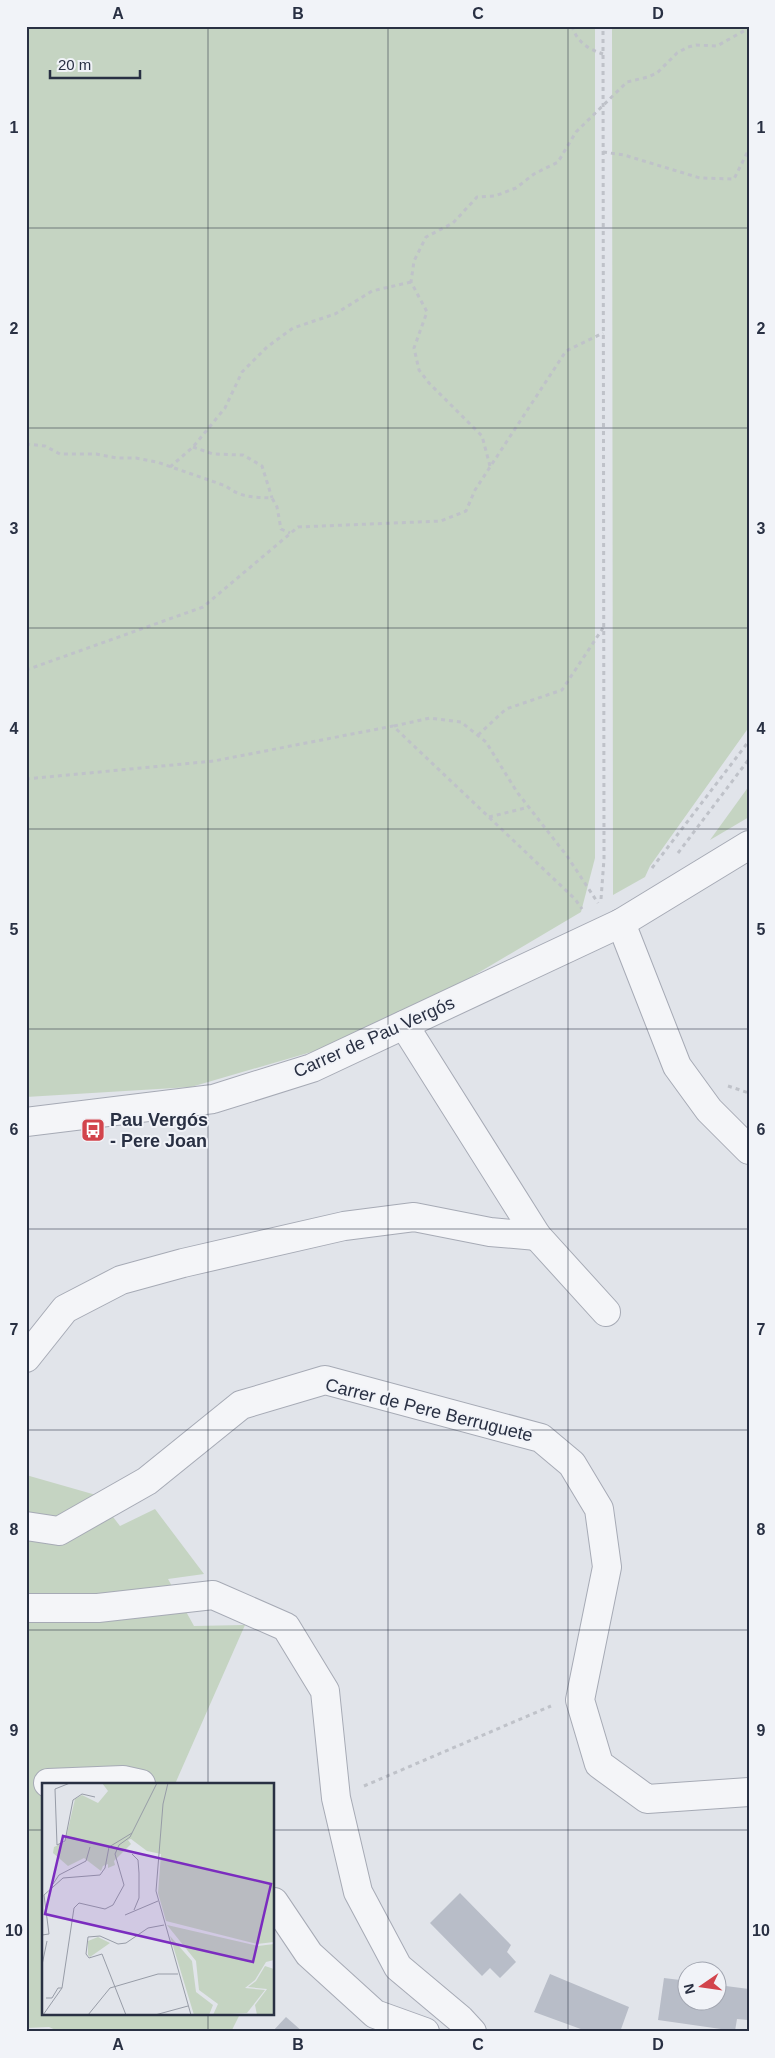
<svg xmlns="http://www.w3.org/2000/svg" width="775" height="2058" viewBox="0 0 775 2058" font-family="Arial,sans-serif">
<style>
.green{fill:#c5d4c2}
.building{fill:#b8bdc8}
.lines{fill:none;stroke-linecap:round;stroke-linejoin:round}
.street-casing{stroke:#a6aab5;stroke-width:30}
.path{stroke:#bfc2c9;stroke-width:3;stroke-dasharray:4 4;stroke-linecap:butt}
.street{stroke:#f4f5f8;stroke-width:28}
.grid{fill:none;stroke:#293043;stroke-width:1;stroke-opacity:0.55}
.labels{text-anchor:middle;stroke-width:4;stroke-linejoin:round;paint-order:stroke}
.street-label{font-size:18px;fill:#293043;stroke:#f1f3f8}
.poi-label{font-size:18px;font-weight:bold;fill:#293043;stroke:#f1f3f8;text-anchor:start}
.inset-road{fill:none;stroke:#979ca7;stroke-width:1}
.view{fill:#7b2cbf;fill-opacity:0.15;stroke:#7b2cbf;stroke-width:2.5}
.inset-edge{fill:none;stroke:#293043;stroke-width:2.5}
.neatline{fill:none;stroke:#293043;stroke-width:2}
.grid-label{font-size:16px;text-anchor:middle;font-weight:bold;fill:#293043}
</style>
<rect width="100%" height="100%" fill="#e1e4ea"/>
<!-- green -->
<g class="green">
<polygon points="26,26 595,26 595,858 581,912 402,1018 332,1046 191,1087 26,1097"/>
<polygon points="612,26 749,26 749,727 650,866 645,877 613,895"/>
<polygon points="749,786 749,817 710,840"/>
<polygon points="26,1475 96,1495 120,1526 155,1509 204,1574 168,1579 194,1626 245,1625 175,1784 44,1784 44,2014 240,2014 231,2032 60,2032 49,2027 26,2028"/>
</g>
<!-- building -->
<g class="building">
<polygon points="460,1893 511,1945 507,1952 516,1962 500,1978 490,1968 482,1976 430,1923"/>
<polygon points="550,1974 629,2007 620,2032 606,2030 605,2032 589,2032 534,2012"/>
<polygon points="664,1978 688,1981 688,2000 718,2000 718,1985 749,1989 748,2020 737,2019 735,2031 658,2020"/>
<polygon points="286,2017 303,2032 272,2032"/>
</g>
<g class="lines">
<!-- street casing -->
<g class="street-casing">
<g id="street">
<polyline points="621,923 677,1066 709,1110 749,1150"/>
<polyline points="404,1025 537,1236 606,1312"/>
<polyline points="26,1122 213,1099 312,1068 621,923 749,845"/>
<polyline points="26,1358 65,1309 121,1280 183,1263 344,1226 414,1217 490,1232 537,1236"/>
<polyline points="26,1526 59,1531 147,1481 241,1405 325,1380 541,1438 572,1464 599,1509 607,1567 580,1700 599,1764 647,1799 749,1792"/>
<polyline points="26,1608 98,1608 213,1595 286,1627 325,1691 336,1798 358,1892 398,1967 460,2019 472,2032"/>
<polyline points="48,1783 123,1780 141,1784"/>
<polyline points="274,1902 309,1954 375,2014 425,2032"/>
</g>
</g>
<!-- path -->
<g class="path">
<path d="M572,26C577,42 588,49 603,54"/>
<polyline points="603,152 624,155 700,178 734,179 749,149"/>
<path d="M26,444L45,446L60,454H96L117,458H136L157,462L226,486C241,498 254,497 272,498L277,507L281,529L290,533"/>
<polyline points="193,447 213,454 243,455 262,466 272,498"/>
<polyline points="490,466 482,436 429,383 419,370 414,348 427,312 411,282 414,261 426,237 453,223 477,197 495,196 516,188 534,174 558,162 576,132 627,82 648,77 657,73 677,53 688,47 696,45 717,46 749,28"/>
<polyline points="170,467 193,447 225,408 242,372 267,347 293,328 335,314 372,291 411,282"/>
<polyline points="26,670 203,607 298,527 441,521 466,511 475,490 566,351 603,333"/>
<polyline points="394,726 430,718 461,722 486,742 517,792 567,856 598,903"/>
<polyline points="478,735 506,709 562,690 603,628"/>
<polyline points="26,779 214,761 393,726 575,899 582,909"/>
<polyline points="489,817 529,807"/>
<polyline points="678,853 749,759"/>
<polyline points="652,868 749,741"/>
<polyline points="601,899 604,859 603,26"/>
<polyline points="728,1086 749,1093"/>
<polyline points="364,1786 551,1706"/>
</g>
<!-- street -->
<use href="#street" class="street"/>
</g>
<!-- grid -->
<path class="grid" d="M208,26V1784M388,26V2032M568,26V2032M26,228H749M26,428H749M26,628H749M26,829H749M26,1029H749M26,1229H749M26,1430H749M26,1630H749M26,1830H44M274,1830H749M208,2014V2032"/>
<!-- icons -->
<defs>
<g id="bus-square" transform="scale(1.25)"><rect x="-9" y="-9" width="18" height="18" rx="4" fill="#d2444c" stroke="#f1f3f8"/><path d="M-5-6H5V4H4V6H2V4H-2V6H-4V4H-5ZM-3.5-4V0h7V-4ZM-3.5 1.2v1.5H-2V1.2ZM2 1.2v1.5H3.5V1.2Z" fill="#fff"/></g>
</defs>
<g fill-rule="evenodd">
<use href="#bus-square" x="93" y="1130"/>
</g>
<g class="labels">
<!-- street labels -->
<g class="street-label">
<text transform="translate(374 1037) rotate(-24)" y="6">Carrer de Pau Vergós</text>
<text transform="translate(429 1410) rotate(14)" y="6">Carrer de Pere Berruguete</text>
</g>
<!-- poi labels -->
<g class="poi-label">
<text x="110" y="1126">Pau Vergós<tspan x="110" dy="21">- Pere Joan</tspan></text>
</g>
</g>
<!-- overview -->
<g transform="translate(42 1783)">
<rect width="232" height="232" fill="#e1e4ea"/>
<path d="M60,0H232V159L215,161L124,138L116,110L119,71L105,68L89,56L86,57L89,61L72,78L73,82L66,85V81L61,83L59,88L42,75L26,83L11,70L12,64L23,59L33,16L40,12L56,20L66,8ZM125,142L216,163L232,161V177L224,179L213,197L203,205L223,207L205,230L171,232L176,221L157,207L154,178ZM128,153L150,178L154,209L171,222L167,232H152ZM56,154L68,160L48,174L46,172V158ZM223,183L232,186V232H215L213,222L225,206L206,204L214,198Z" fill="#c5d4c2"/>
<path class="inset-road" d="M126,0L121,21L114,108L149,232M13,6L15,62L23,58L31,17L40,11L53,14M13,6L28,0M90,71L96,77L97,90V115L92,127M11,101L17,92L44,78L48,64M83,132L116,118M0,152L7,151L2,112L21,95L58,92L63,85L67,64L90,50M0,182L5,158M4,215H10L16,205H20M1,232L20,205L32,125L37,120L63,126L71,122L82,102L73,71L77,62L88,54L115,0M46,232L68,205L116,191H136M84,232L60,171L47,175L44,171L46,154L58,153L76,161L84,160L106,145L122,142M113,232L146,223"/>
<path class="view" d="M21,53L229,101L211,179L3,131Z"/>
<rect width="232" height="232" class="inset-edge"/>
</g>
<!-- border -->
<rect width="775" height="2058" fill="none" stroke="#f1f3f8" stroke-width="55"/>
<!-- north arrow -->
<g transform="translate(702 1986) rotate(257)"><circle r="24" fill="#f1f3f8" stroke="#a1a5b0"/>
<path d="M0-4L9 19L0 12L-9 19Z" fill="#d2444c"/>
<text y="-8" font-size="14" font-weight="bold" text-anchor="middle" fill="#293043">N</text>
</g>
<!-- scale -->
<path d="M50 70v8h90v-8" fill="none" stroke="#293043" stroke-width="2.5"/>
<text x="58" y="70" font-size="15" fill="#293043" stroke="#f1f3f8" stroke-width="4" paint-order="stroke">20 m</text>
<rect x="28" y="28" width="720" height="2002" class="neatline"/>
<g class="grid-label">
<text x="118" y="19">A</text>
<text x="298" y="19">B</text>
<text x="478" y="19">C</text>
<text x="658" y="19">D</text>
<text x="14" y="133">1</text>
<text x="761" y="133">1</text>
<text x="14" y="334">2</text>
<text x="761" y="334">2</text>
<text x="14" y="534">3</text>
<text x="761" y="534">3</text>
<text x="14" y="734">4</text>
<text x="761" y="734">4</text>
<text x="14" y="935">5</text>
<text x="761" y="935">5</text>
<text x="14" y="1135">6</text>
<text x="761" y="1135">6</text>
<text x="14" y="1335">7</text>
<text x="761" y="1335">7</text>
<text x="14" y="1535">8</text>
<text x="761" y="1535">8</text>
<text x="14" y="1736">9</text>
<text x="761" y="1736">9</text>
<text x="14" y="1936">10</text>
<text x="761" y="1936">10</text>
<text x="118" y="2050">A</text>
<text x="298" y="2050">B</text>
<text x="478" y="2050">C</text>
<text x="658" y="2050">D</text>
</g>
</svg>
